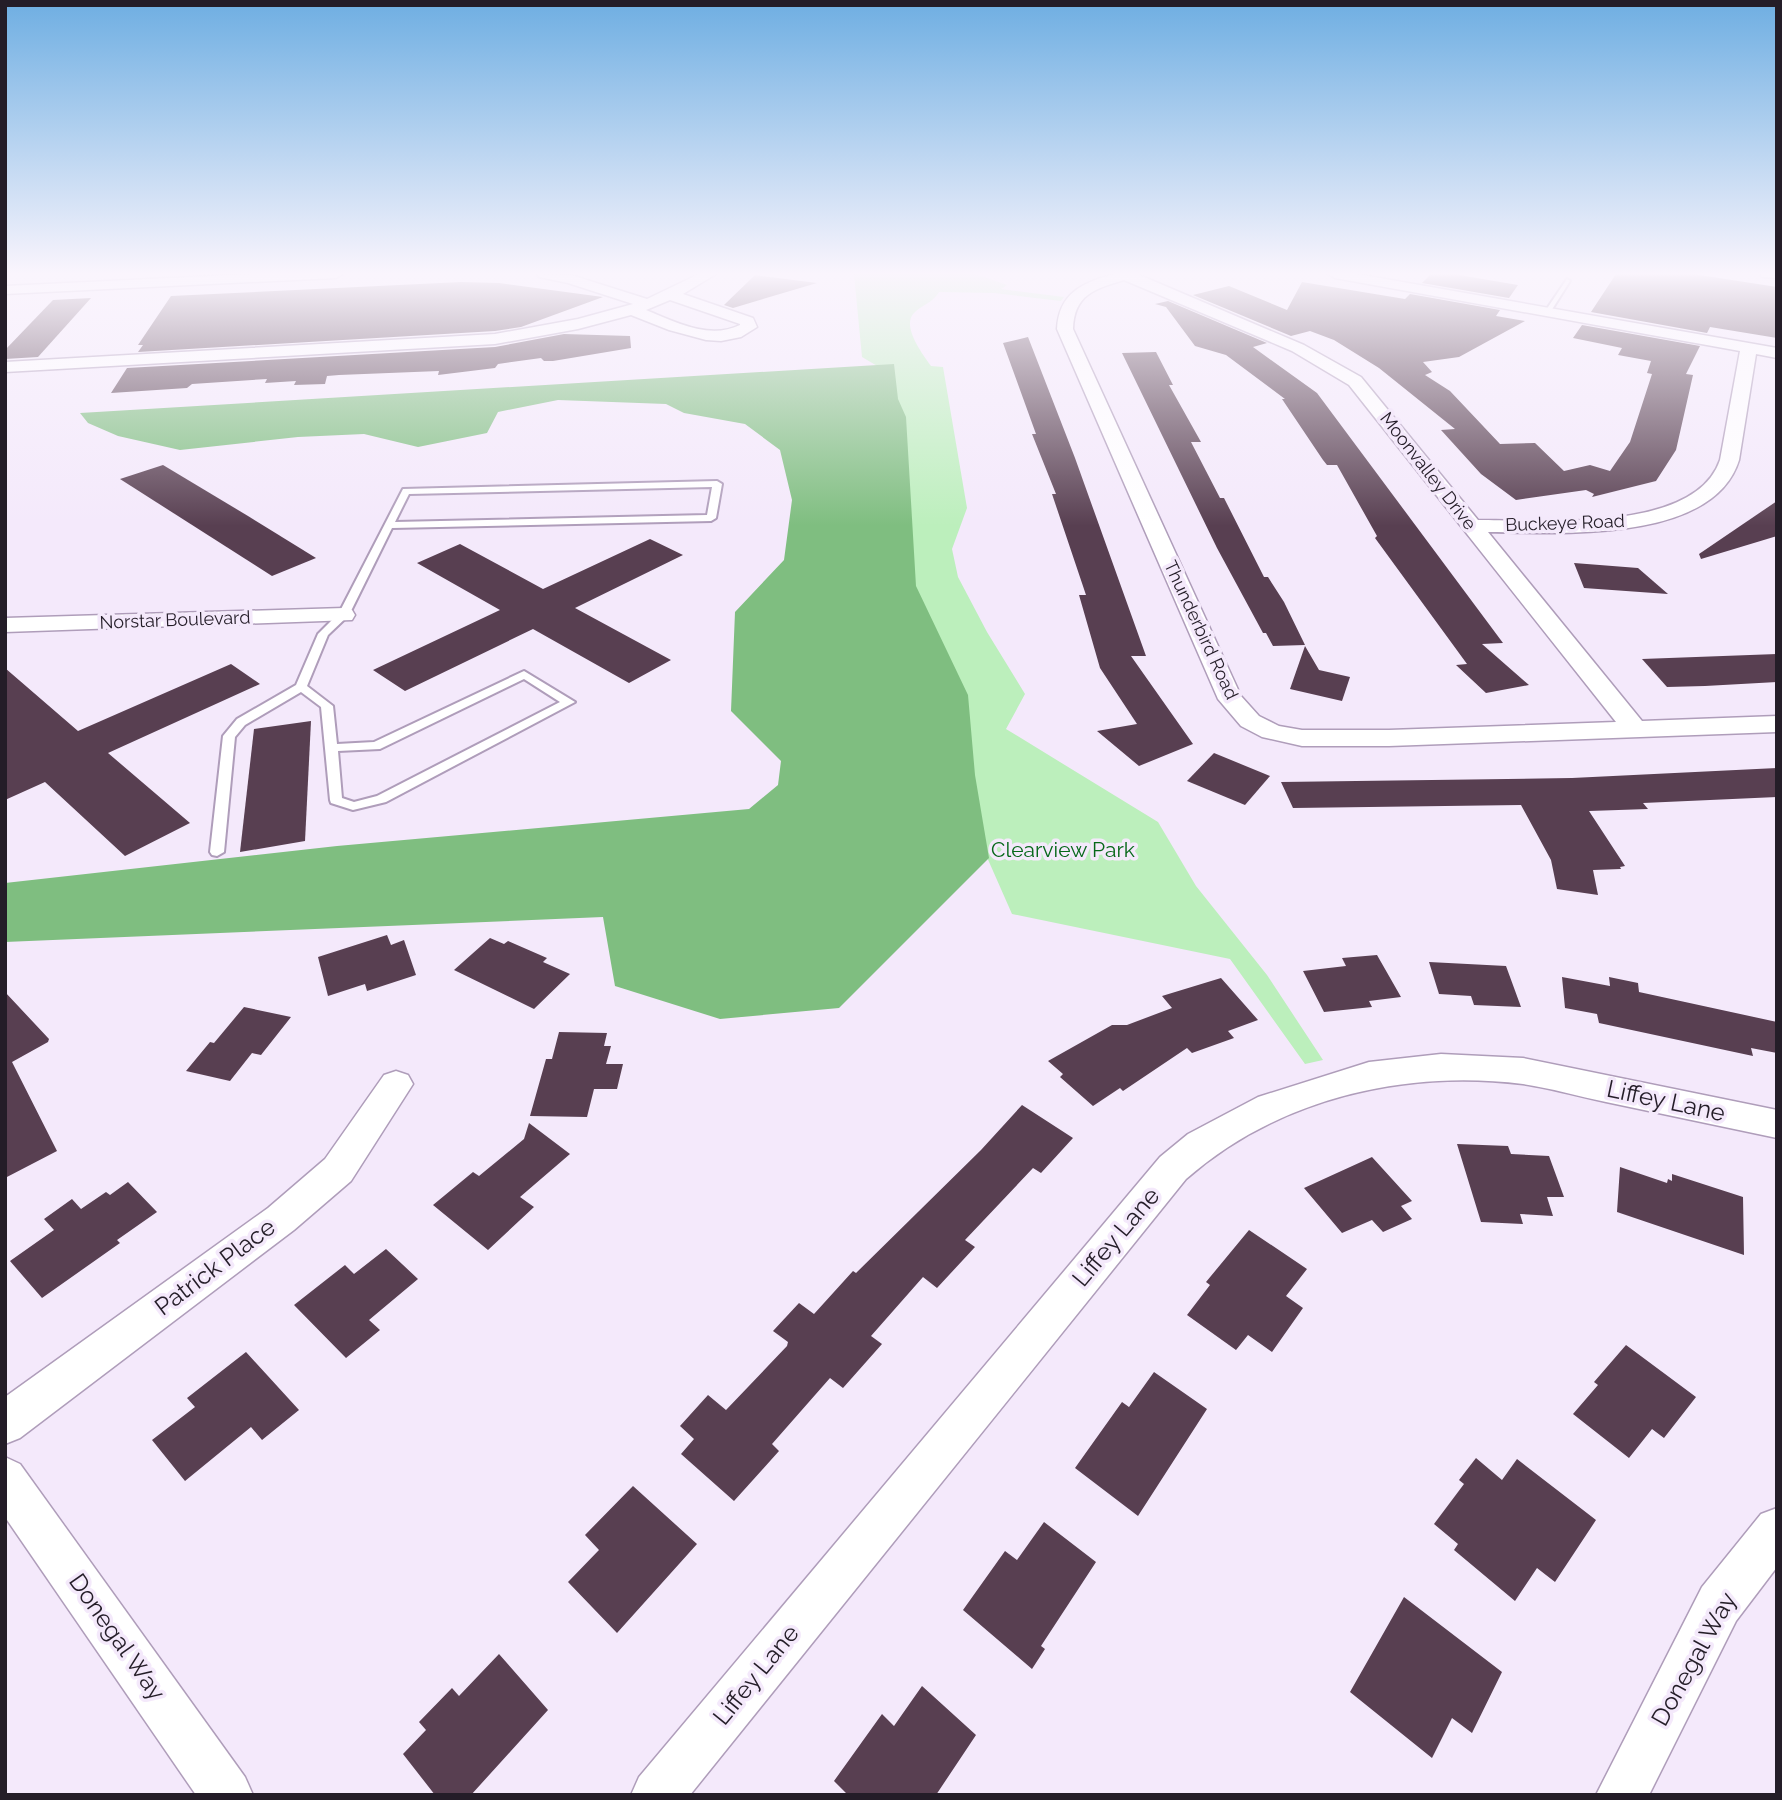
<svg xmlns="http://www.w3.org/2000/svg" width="1782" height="1800" viewBox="0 0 1782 1800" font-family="Raleway,sans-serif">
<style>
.green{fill:#bcefbc}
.forest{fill:#7fbe80}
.building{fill:#583f51}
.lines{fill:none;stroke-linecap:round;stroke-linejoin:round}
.lane-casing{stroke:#af9dba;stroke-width:4}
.street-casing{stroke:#af9dba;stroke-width:3}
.lane{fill:#fff;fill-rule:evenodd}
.street{fill:#fff;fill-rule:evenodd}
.labels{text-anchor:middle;stroke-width:7;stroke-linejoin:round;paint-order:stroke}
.far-street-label{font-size:18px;fill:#241d28;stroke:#f4e9fb}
.park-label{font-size:21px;fill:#066819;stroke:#f4e9fb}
.near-street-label{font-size:24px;fill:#241d28;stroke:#f4e9fb}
</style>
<rect width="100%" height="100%" fill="#f4e9fb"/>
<!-- green -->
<path class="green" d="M854,274H975L1007,285L1001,289L1064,297L1061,301L994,293L939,292C933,303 921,305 913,314C902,328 924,356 931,366L943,367L967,508L952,549L958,577L987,632L1025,694L1006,729L1158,822L1196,886L1267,975L1323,1060L1305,1064L1230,959L1012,914L956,787L904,598L884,370L862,357Z"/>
<!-- forest -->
<polygon class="forest" points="894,364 898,399 906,417 916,586 968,695 975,775 989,858 839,1008 720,1019 615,986 603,917 5,942 5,883 337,846 749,809 778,785 781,761 731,711 735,612 784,560 792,500 780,450 745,424 684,413 666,404 558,400 498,412 487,433 418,447 364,434 298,437 180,450 118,436 88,423 80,413"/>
<!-- building -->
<g class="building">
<polygon points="1431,274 1453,274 1518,285 1509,298 1422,283"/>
<polygon points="1616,274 1693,274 1777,287 1777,338 1710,327 1707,333 1591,312"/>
<polygon points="755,275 817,283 733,308 724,305"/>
<polygon points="461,282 499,283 603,297 521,327 495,331 138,352 143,345 138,345 171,296"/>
<polygon points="1302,282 1405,299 1410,294 1500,310 1496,316 1525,321 1459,357 1423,362 1432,372 1425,375 1450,391 1500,444 1535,443 1564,471 1590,465 1610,471 1630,442 1652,374 1647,373 1651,361 1618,355 1622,348 1573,338 1582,325 1700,346 1686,374 1693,375 1676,450 1656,481 1592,497 1594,494 1586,490 1516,500 1481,474 1441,430 1455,429 1379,368 1334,340 1310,331 1291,336 1193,295 1229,286 1287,310"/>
<polygon points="91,298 38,357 5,359 5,350 53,300"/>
<polygon points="1168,301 1267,343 1253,347 1317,393 1503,643 1482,644 1529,685 1486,693 1456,665 1467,664 1375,538 1377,536 1337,465 1327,465 1323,460 1282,399 1285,399 1226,355 1195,346 1166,307 1155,304"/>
<polygon points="564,334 630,336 631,348 553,361 544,361 541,358 498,364 495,368 438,375 439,371 339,375 327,376 325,384 294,385 296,381 265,383 267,379 192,384 187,388 111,393 127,368 495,347"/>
<polygon points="1028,337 1075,458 1146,656 1131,656 1193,744 1139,766 1097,731 1137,724 1100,668 1079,595 1086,595 1052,494 1056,494 1032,434 1036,434 1003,343"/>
<polygon points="1156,352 1173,385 1169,385 1201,442 1191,442 1220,498 1224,498 1264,577 1268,577 1284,602 1305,645 1273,646 1266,633 1263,633 1217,548 1122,353"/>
<polygon points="163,465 248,516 316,558 272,576 120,479"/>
<polygon points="1777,501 1777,536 1701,559 1699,554"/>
<polygon points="650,539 683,555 575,608 671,660 629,683 533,629 405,691 373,670 500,610 417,563 460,544 543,589"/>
<polygon points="1574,563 1638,568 1668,594 1584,588"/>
<polygon points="1305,646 1319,670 1350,677 1342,701 1290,689"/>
<polygon points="1777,654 1777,682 1705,686 1667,687 1642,659"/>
<polygon points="231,664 260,684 108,753 190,823 125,856 45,782 5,800 5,668 78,731"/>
<polygon points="311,721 305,841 240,852 254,729"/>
<polygon points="1214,753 1270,776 1245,805 1187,781"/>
<polygon points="1777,768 1777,797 1643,803 1648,809 1589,811 1625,866 1620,867 1621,869 1593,870 1598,895 1557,889 1551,860 1521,805 1293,808 1281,782 1572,778"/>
<polygon points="387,935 391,945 404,940 416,975 367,991 365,984 328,996 318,957"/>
<polygon points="490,938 504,944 508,941 547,958 543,962 570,974 534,1009 454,970"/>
<polygon points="1377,955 1401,997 1369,1001 1372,1007 1324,1012 1303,971 1346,966 1342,958"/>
<polygon points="1429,962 1506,966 1521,1007 1474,1005 1471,996 1439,994"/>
<polygon points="1562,977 1610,986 1609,977 1638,983 1639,992 1777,1022 1777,1053 1751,1048 1753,1056 1599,1023 1597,1014 1565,1008"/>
<polygon points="1221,978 1258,1020 1228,1031 1234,1038 1192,1053 1187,1048 1123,1091 1120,1088 1093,1106 1060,1077 1063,1074 1048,1061 1112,1025 1127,1025 1172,1008 1162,996"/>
<polygon points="5,992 49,1039 48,1042 12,1062 57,1151 5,1178"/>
<polygon points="244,1007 291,1017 261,1055 252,1053 230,1081 186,1071 210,1042 214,1043"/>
<polygon points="559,1032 607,1033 604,1046 611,1046 606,1064 623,1064 617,1089 594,1089 587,1117 530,1116 546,1059 552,1059"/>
<polygon points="1022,1105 1073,1138 1041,1173 1033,1168 965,1240 975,1247 937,1288 923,1277 871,1336 882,1344 843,1388 830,1378 772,1444 779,1451 734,1501 681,1454 694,1439 680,1426 708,1395 726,1410 787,1346 788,1342 773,1331 799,1303 814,1314 853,1271 856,1273 981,1150"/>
<polygon points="529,1123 570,1154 520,1197 534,1207 488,1250 433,1205 473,1172 479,1176 524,1139"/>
<polygon points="1457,1144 1508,1146 1511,1154 1549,1156 1564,1197 1547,1197 1553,1216 1520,1214 1523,1224 1481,1222"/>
<polygon points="1372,1157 1412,1201 1401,1206 1412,1219 1383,1232 1372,1220 1342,1233 1304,1188"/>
<polygon points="1620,1167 1667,1183 1668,1179 1672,1181 1672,1174 1743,1197 1744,1255 1617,1212"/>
<polygon points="128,1182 157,1212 117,1240 120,1243 42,1298 10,1261 54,1230 44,1219 72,1199 81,1209 106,1192 110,1195"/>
<polygon points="1249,1230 1307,1269 1286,1296 1303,1308 1272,1352 1248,1335 1236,1350 1187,1315 1210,1285 1206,1282"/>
<polygon points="386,1249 418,1279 369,1320 380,1330 346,1358 294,1305 345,1265 354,1274"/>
<polygon points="1626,1345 1696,1397 1664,1438 1652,1429 1629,1458 1573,1414 1598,1385 1594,1382"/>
<polygon points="246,1352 299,1410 262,1440 251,1427 185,1481 152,1440 195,1407 187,1398"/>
<polygon points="1154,1372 1207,1409 1138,1516 1075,1468 1122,1402 1129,1407"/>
<polygon points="1476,1458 1502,1480 1517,1459 1596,1520 1555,1582 1537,1568 1515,1601 1454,1550 1458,1544 1434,1524 1464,1484 1459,1480"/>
<polygon points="633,1486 697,1544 617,1633 568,1582 599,1550 585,1535"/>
<polygon points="1044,1522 1096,1562 1041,1646 1045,1649 1032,1669 963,1610 1005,1551 1017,1560"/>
<polygon points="1404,1597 1502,1672 1472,1733 1452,1718 1432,1758 1350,1692"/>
<polygon points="499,1654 548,1710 471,1795 435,1795 403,1754 426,1730 419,1722 452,1688 459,1696"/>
<polygon points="922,1686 976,1735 936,1795 848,1795 834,1781 882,1714 894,1726"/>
</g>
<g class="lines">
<!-- lane casing -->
<g class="lane-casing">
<g id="lane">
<polygon points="1567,279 1570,281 1551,311 1544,313"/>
<path d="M717,481L722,484L716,518L711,521L392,528L349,615L328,635L307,686L333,706L337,744L374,742L524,671L575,702L386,802L353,810L331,803L330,800L321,707L301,692L245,725L235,737L224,852L217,856L212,855L210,852L223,736L237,719L296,685L318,634L339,613L403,489ZM712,487L707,515L395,522L409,494ZM524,679L560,702L377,796L354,802L342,798L338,751L380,749Z"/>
</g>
</g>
<!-- street casing -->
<g class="street-casing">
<g id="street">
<polygon points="253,274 343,274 336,278 5,294 5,286"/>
<path d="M537,274L571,275L647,299L699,274H716L683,294L753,318L757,327L741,337L721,341L706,340L669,330L631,315L578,329L495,344L5,372V362L495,334L578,319L633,304L568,283L539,277ZM670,300L740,324V325C709,340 676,322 646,310Z"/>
<path d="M1114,274H1137L1304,345L1361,377L1478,520C1540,520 1695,534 1720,460L1740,351L1335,278L1328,274H1357L1777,348V358L1756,354L1739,460C1713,544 1557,533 1488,532L1642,721L1777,716V732L1389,746H1302L1262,737L1241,726L1218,699L1057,329C1059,293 1082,283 1114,274ZM1124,280L1292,351L1349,385L1616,722L1389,730H1302L1279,726L1259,716L1241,696L1073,329C1074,295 1094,289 1124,280Z"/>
<polygon points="1760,274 1777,274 1777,278 1762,277"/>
<polygon points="344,608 352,610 355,615 352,620 5,632 5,618"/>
<path d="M1441,1054L1523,1058L1777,1110V1138C1720,1126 1663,1114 1606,1102C1578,1096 1550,1088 1523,1084C1404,1069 1277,1099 1186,1179L690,1795H631L639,1777L1160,1157L1188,1134L1258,1097L1369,1062Z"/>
<polygon points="396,1071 408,1075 413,1084 351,1181 294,1230 20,1438 5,1444 5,1397 268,1208 325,1159 384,1075"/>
<polygon points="5,1457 20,1464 245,1777 253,1795 196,1795 5,1517"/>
<polygon points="1777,1508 1777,1567 1736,1621 1649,1795 1596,1795 1702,1587 1761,1514"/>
</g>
</g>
<!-- lane -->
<use href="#lane" class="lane"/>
<!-- street -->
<use href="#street" class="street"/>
</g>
<!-- sky -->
<linearGradient id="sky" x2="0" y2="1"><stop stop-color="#6eaee2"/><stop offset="0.52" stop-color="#faf5fd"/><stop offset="1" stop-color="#faf5fd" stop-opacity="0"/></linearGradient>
<rect width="1782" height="526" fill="url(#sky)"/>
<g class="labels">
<!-- far-street labels -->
<g class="far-street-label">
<text transform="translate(1428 471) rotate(52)" y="6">Moonvalley Drive</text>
<text transform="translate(1565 523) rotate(-2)" y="6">Buckeye Road</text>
<text transform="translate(175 620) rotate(-2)" y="6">Norstar Boulevard</text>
<text transform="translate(1201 630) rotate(65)" y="6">Thunderbird Road</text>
</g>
<!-- park labels -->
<g class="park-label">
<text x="1063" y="857">Clearview Park</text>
</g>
<!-- near-street labels -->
<g class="near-street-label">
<text transform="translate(1666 1101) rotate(12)" y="8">Liffey Lane</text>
<text transform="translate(1116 1237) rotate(-50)" y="8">Liffey Lane</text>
<text transform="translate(215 1267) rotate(-37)" y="8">Patrick Place</text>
<text transform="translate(117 1637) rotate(55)" y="8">Donegal Way</text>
<text transform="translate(1694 1659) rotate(-61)" y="8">Donegal Way</text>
<text transform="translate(756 1675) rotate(-51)" y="8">Liffey Lane</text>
</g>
</g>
<!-- border -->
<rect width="1782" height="1800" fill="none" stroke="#241d28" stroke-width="14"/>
</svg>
